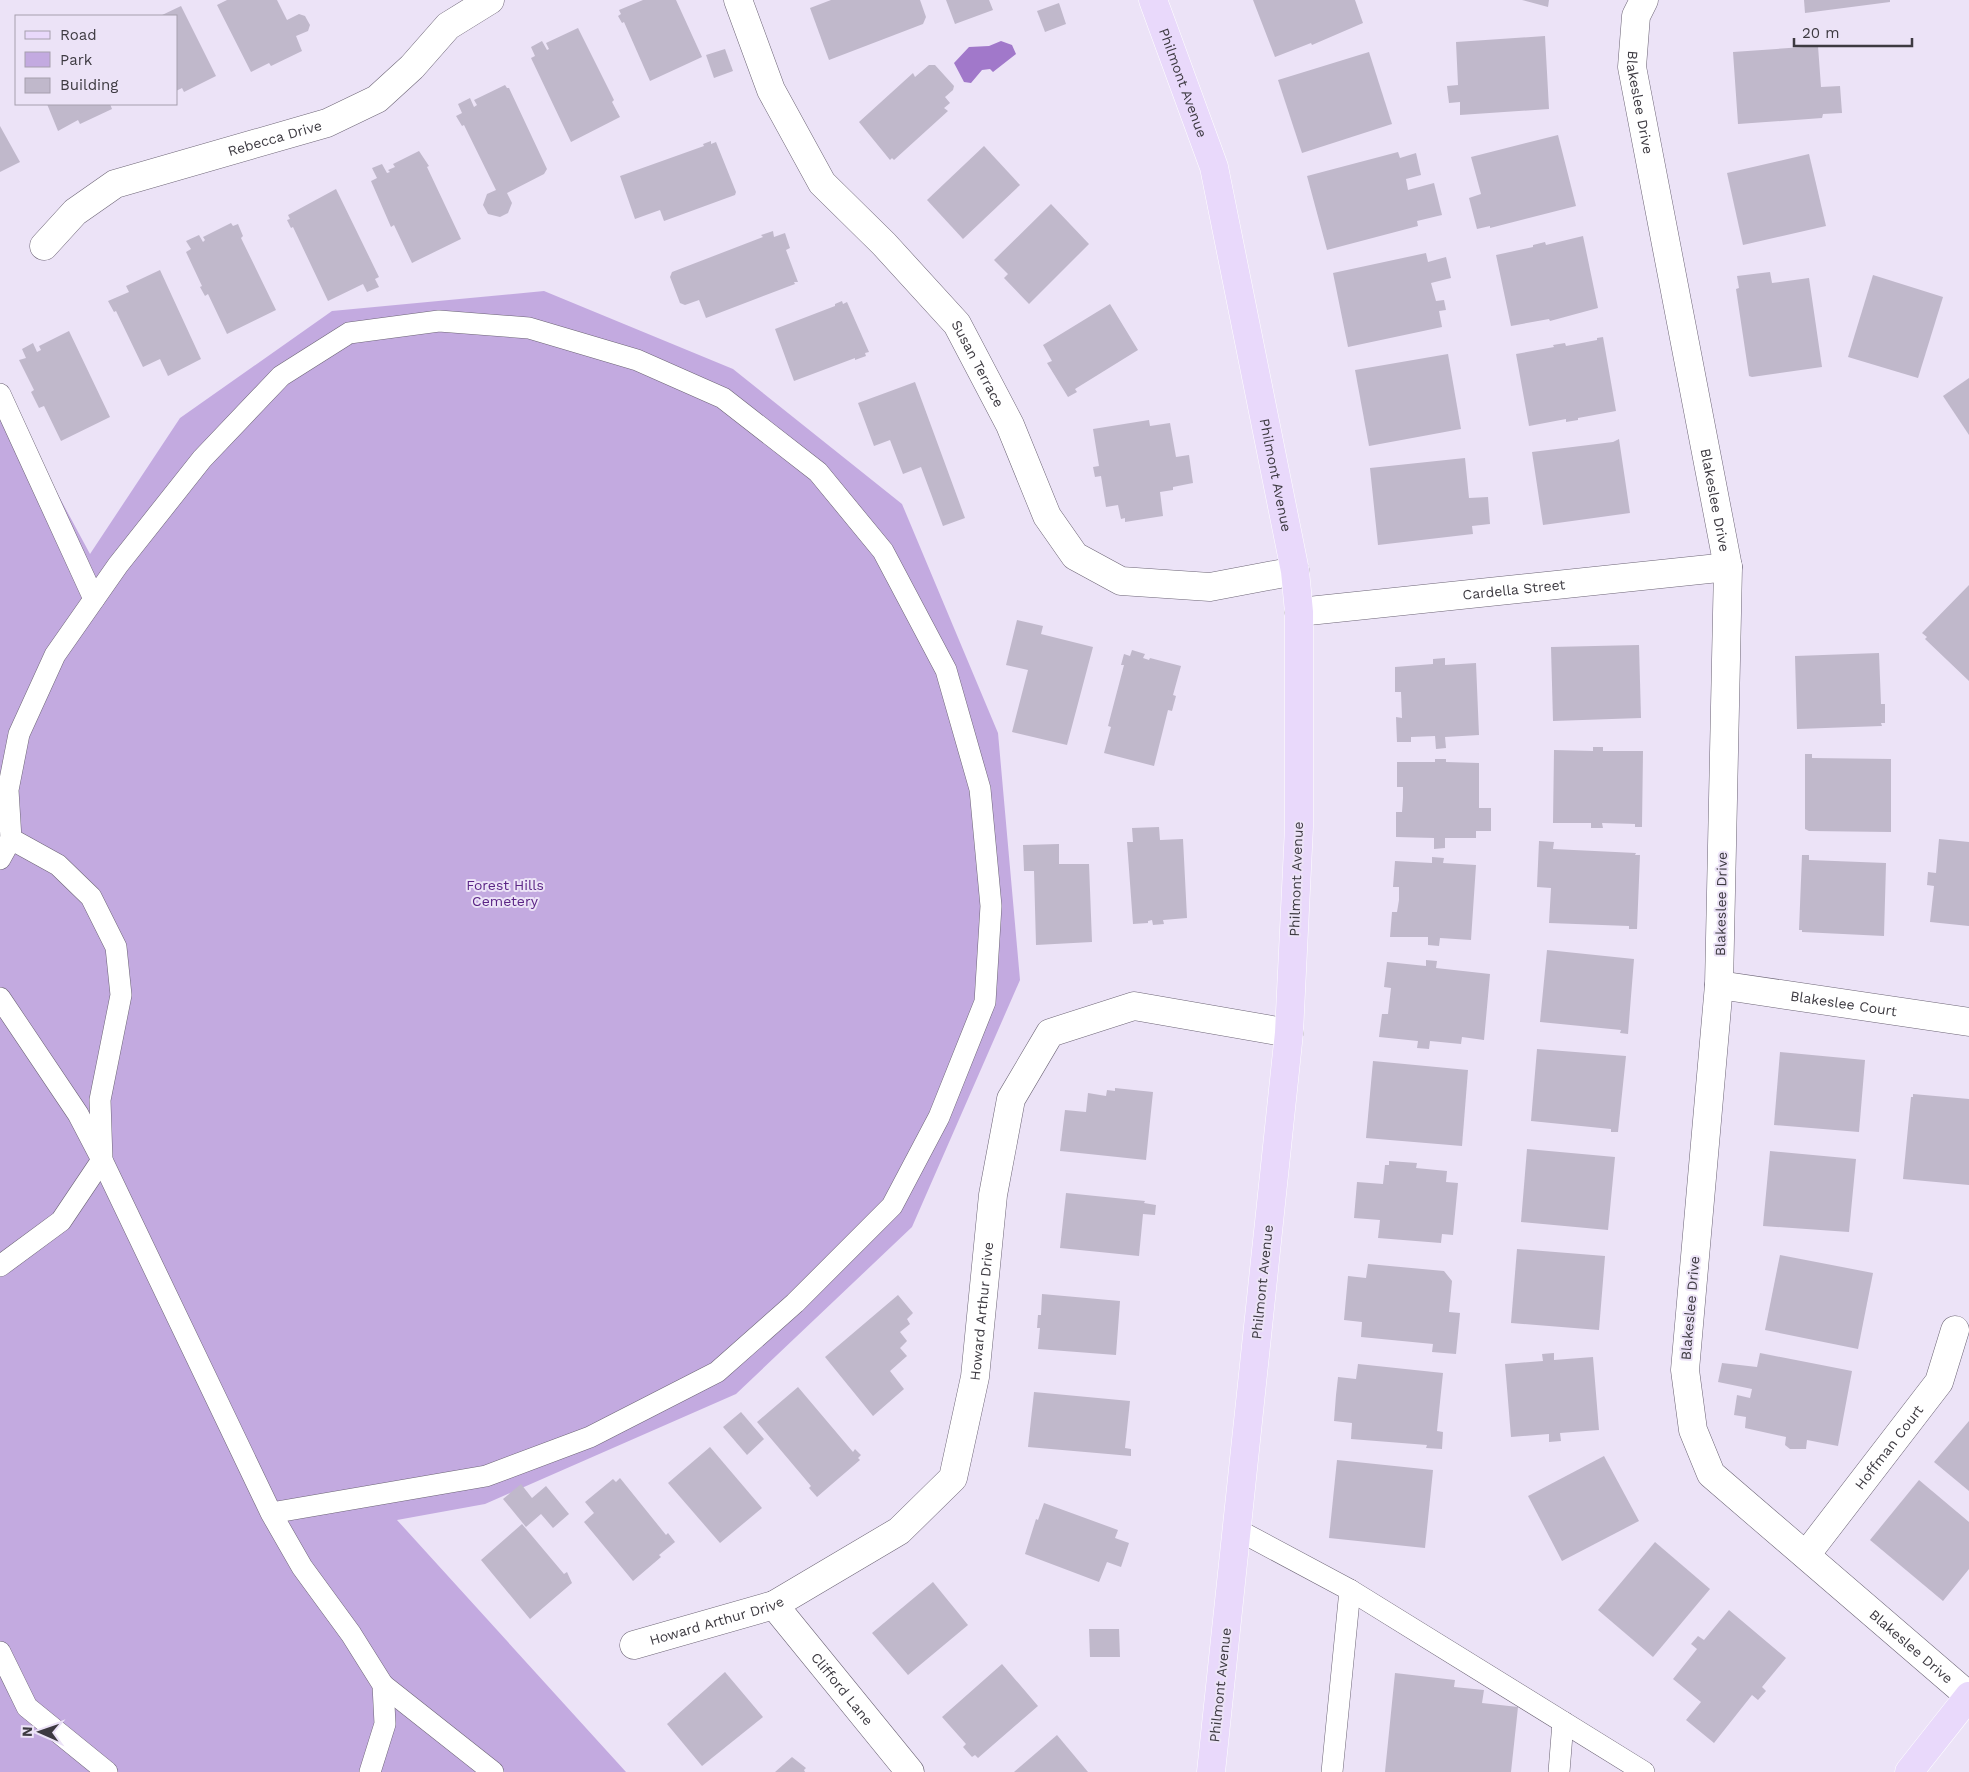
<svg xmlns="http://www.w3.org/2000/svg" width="1969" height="1772" viewBox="0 0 1969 1772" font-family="'Work Sans',sans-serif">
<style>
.green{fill:#c3aae0}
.water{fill:#a178ca}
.building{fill:#c0b8cb}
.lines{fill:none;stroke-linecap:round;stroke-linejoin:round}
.service-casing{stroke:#6d6576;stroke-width:22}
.minor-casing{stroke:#6d6576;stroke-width:29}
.primary-casing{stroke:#fff;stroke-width:29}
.service{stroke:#fff;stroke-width:21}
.minor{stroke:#fff;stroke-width:28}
.primary{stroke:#e9d9fb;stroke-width:28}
.labels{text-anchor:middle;stroke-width:4;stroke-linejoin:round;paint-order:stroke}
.street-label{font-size:14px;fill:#3d3a41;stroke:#ece3f7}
.park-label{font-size:14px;fill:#5a2485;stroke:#ece3f7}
</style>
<rect width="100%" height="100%" fill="#ece3f7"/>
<!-- green -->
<polygon class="green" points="544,291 733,369 902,504 998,733 1020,980 912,1227 736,1394 485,1504 397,1520 626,1772 0,1772 0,387 90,554 180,418 332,311"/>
<!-- water -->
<polygon class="water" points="1001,41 1012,45 1016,54 993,72 990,69 982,70 971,83 964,82 954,63 969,47 989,46"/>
<!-- building -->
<g class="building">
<polygon points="227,0 277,0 287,20 299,14 305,16 310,25 308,31 296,36 302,51 271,66 269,63 251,72 217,5"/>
<polygon points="643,0 676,0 702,57 650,81 624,22 622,23 618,16 621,14 619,10"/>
<polygon points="831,0 920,0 926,17 923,24 829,60 810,8"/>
<polygon points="946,0 989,0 993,10 955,24"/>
<polygon points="1253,0 1355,0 1363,23 1312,45 1311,43 1275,57"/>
<polygon points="1522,0 1549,0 1548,7"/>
<polygon points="1804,0 1890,0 1890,2 1805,13"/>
<polygon points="1059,3 1066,24 1045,32 1037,11"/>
<polygon points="181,6 216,76 184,92 182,88 176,91 176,16 160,16"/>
<polygon points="578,28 614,100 612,102 620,117 571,142 531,58 535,56 531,47 542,41 547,50 549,49 546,43"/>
<polygon points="1545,36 1549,109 1460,115 1460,102 1449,103 1447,86 1458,85 1456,42"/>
<polygon points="1818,46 1821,87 1840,86 1842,113 1823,114 1822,118 1738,124 1733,52"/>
<polygon points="725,49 733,71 714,78 706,55"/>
<polygon points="1369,52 1392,124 1302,153 1278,80"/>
<polygon points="929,65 935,65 954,86 953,90 945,97 950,103 944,108 948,111 894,160 892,158 890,160 859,122 913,73 915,77"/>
<polygon points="505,85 507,88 509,88 547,169 544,174 507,193 512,203 508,213 500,217 488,214 483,205 487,194 496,190 464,125 462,126 456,116 462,113 458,104 470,98 474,107 477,105 474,100"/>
<polygon points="47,104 110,104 112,109 80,124 78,120 58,131"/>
<polygon points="0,126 20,162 0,172"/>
<polygon points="1558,135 1576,206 1490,228 1490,226 1477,229 1469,198 1481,194 1471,157"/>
<polygon points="711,141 711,144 716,142 736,192 735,195 664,221 660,210 635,219 620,176 704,146 703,144"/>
<polygon points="984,146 1020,185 963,239 927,200"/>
<polygon points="419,151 429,166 427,167 461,239 412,263 394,225 391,227 371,181 377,178 372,168 382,164 387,173 390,172 388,170 395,167 393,164"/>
<polygon points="1398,152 1400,158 1416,153 1421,175 1406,179 1408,190 1434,183 1442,215 1417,221 1418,226 1327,250 1307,176"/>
<polygon points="1809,154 1826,226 1743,245 1727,173"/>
<polygon points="336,189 379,277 375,279 379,287 367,292 363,284 328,301 293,227 291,228 287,220 290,219 288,215"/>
<polygon points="1051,204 1089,244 1029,304 1004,278 1008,274 994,260"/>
<polygon points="231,223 233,226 238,224 243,236 241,238 276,310 227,334 208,294 205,296 200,287 202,286 186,252 191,249 186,241 199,235 203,242 205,240 203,237"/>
<polygon points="773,231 774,237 785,233 790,248 786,250 798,282 794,282 795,284 706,318 699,300 685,305 680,303 670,277 672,272 763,237 761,235"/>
<polygon points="1583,236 1598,308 1550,321 1549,319 1511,326 1496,255 1533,247 1533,245 1545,242 1546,245"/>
<polygon points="1426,253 1428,262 1446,257 1451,278 1431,283 1436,301 1444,300 1446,310 1439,311 1442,327 1348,347 1333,273"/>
<polygon points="160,270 201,359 168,376 160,359 143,367 116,311 114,312 108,301 129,292 126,286"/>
<polygon points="1770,272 1772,283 1809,278 1822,367 1752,377 1749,376 1736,289 1739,288 1737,276"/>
<polygon points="1873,275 1943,297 1918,378 1848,357"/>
<polygon points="842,301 843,304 847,302 869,352 865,353 866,356 855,360 855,358 794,381 775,329 835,306 835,304"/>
<polygon points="1110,304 1138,350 1075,389 1077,392 1068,397 1047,363 1052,361 1043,345"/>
<polygon points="69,331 110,417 61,441 44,406 39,408 31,392 34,390 19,360 26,358 22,349 33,343 37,352 41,350 39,346"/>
<polygon points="1603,337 1616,411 1578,418 1578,420 1566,422 1566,419 1529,426 1516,354 1554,347 1553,345 1565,343 1566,346 1597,340 1597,338"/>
<polygon points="1448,354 1461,429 1369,446 1355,370"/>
<polygon points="1969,378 1969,435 1943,396"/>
<polygon points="915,382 965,518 943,526 921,467 903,474 890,440 874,446 858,403"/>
<polygon points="1149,420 1150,426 1170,423 1176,457 1189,455 1193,483 1173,487 1173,490 1160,492 1163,516 1125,522 1125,518 1121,519 1118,505 1106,507 1101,476 1095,477 1093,467 1099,466 1093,429"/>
<polygon points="1619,439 1630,513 1543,525 1532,452 1613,442"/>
<polygon points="1465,458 1469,498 1488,497 1490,524 1472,526 1473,534 1378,545 1370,468"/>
<polygon points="1969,585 1969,681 1925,639 1927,637 1922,633"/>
<polygon points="1017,620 1043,626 1041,634 1093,647 1067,745 1012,732 1028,670 1006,665"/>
<polygon points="1639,645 1641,718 1553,721 1551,647"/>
<polygon points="1132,650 1145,654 1143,658 1149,660 1150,658 1181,666 1173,695 1176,696 1172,711 1168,710 1154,766 1104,753 1111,727 1108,726 1124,665 1121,665 1124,654 1130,656"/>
<polygon points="1879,653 1881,704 1885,704 1885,723 1881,723 1882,726 1797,729 1795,656"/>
<polygon points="1445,658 1445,665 1476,663 1479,735 1445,737 1446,748 1436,749 1435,736 1411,737 1411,742 1397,742 1396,717 1402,718 1401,692 1395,692 1395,667 1433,664 1433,659"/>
<polygon points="1593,747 1603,747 1603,751 1643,751 1642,827 1635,827 1635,824 1602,823 1603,828 1591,828 1591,823 1553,823 1554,750 1593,751"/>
<polygon points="1805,754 1812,754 1812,758 1891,759 1891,832 1809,831 1805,829"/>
<polygon points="1435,759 1446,759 1446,762 1479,763 1479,808 1491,808 1491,831 1476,831 1476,838 1445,838 1445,848 1434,849 1434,838 1396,837 1396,812 1402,812 1403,798 1403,787 1397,787 1397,762 1435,762"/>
<polygon points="1159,827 1160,840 1183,839 1187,918 1163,920 1164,924 1153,925 1152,920 1148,921 1148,923 1133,924 1127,842 1133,842 1132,828"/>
<polygon points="1939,839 1969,842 1969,926 1930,922 1934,886 1927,885 1928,872 1936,873"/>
<polygon points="1539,841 1554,842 1553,849 1636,853 1635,855 1640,855 1637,929 1629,929 1629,926 1549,923 1551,888 1537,887"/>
<polygon points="1059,844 1059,864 1089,864 1092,942 1036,945 1034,871 1024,871 1023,845"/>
<polygon points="1802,855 1809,855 1809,860 1886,863 1884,936 1802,932 1802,930 1799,930"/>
<polygon points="1432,857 1444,858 1443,863 1476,865 1471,940 1440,938 1439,946 1428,945 1428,937 1390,937 1392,912 1397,912 1399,900 1399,887 1393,887 1395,861 1432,863"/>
<polygon points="1547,950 1634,959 1628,1034 1620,1033 1621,1030 1540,1022"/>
<polygon points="1426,960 1437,961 1436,968 1490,974 1484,1040 1462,1037 1461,1044 1430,1041 1429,1049 1417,1048 1418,1041 1379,1037 1382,1014 1388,1014 1391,988 1384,987 1387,962 1426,966"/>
<polygon points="1537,1049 1626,1056 1618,1132 1611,1132 1611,1129 1531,1121"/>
<polygon points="1780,1052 1865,1060 1859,1132 1774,1125"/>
<polygon points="1373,1061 1468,1070 1462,1146 1366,1138"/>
<polygon points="1115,1088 1153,1092 1146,1160 1060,1151 1065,1110 1086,1112 1088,1093 1106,1096 1107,1090 1115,1091"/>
<polygon points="1913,1094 1969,1099 1969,1185 1903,1179 1911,1097 1913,1097"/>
<polygon points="1527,1149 1615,1157 1608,1230 1521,1222"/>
<polygon points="1770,1151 1856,1159 1849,1232 1763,1226"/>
<polygon points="1389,1161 1417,1163 1416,1168 1447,1171 1446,1182 1458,1183 1453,1235 1442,1234 1441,1243 1378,1238 1380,1220 1354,1218 1357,1182 1383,1184 1385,1165 1389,1165"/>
<polygon points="1066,1193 1145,1201 1144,1203 1156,1205 1155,1215 1143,1214 1139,1256 1060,1248"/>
<polygon points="1517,1249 1605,1256 1599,1330 1511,1323"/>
<polygon points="1780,1255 1873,1273 1858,1349 1765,1330"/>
<polygon points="1368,1264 1444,1271 1452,1281 1449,1312 1460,1313 1456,1354 1432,1352 1433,1344 1361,1337 1362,1322 1344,1320 1348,1276 1366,1278"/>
<polygon points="1042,1294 1120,1301 1116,1355 1038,1349 1040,1328 1037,1328 1038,1315 1041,1315"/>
<polygon points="898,1295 913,1313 907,1319 910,1324 900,1332 907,1341 900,1348 907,1356 890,1371 904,1389 873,1416 825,1357"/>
<polygon points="1554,1353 1554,1360 1593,1357 1599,1430 1560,1433 1561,1441 1549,1442 1549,1434 1511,1437 1505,1364 1543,1361 1542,1354"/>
<polygon points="1760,1353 1852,1371 1838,1446 1807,1440 1806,1449 1790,1449 1785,1445 1786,1437 1745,1428 1746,1417 1734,1415 1737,1395 1750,1398 1752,1389 1718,1382 1722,1363 1757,1367"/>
<polygon points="1358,1364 1443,1373 1437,1431 1443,1432 1442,1449 1426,1448 1427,1445 1351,1439 1352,1423 1334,1421 1336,1395 1338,1377 1356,1379"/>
<polygon points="798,1387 853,1452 855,1449 861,1455 858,1458 860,1460 817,1497 809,1488 811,1486 757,1422"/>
<polygon points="1034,1392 1130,1401 1125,1448 1131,1449 1131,1456 1028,1447"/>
<polygon points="741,1412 764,1439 747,1455 723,1427"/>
<polygon points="1969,1421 1969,1491 1934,1462"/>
<polygon points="710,1447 762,1508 720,1543 668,1483"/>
<polygon points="1604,1456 1639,1521 1562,1561 1528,1496"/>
<polygon points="1337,1460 1433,1470 1425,1548 1329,1538"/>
<polygon points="620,1478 666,1535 668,1533 675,1542 659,1555 661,1557 633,1581 584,1522 594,1513 585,1502 613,1479 616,1482"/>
<polygon points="1919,1480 1969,1522 1969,1569 1943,1601 1870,1540"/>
<polygon points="521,1484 532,1498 546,1486 569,1514 553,1528 541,1514 526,1527 503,1499"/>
<polygon points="1044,1503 1118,1530 1115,1538 1129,1543 1121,1567 1107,1562 1099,1582 1025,1554 1036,1519 1038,1520"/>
<polygon points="522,1524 564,1574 567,1572 572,1583 530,1619 481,1560"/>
<polygon points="1655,1542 1710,1589 1653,1657 1598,1610"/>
<polygon points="933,1582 968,1625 908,1675 872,1633"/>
<polygon points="1729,1610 1786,1658 1762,1687 1766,1691 1758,1700 1752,1695 1714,1743 1686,1720 1701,1702 1673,1679 1697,1649 1691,1644 1698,1636 1704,1640"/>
<polygon points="1089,1629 1119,1629 1120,1657 1090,1657"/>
<polygon points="1002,1664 1038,1706 978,1758 975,1755 972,1757 963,1747 966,1744 942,1717"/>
<polygon points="725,1672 763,1717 702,1766 667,1724"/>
<polygon points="1395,1673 1455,1680 1454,1687 1484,1690 1482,1703 1518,1707 1511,1772 1385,1772"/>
<polygon points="1057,1735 1088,1772 1014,1772"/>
<polygon points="792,1757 806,1768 804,1770 805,1772 775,1772"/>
</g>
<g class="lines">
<!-- service casing -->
<g class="service-casing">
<g id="service">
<polyline points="0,394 94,599"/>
<polyline points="0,859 11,839"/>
<polyline points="0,998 78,1114 102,1160 61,1221 0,1266"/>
<polyline points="271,1513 486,1476 590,1437 717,1372 795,1303 892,1206 939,1117 985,1002 991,906 980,789 946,670 883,551 818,472 723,398 637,360 529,328 439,321 349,333 281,376 202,459 118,565 55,655 19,734 8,790 11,839 58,865 91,897 116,947 121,995 100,1100 102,1160 271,1513 302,1567 351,1634 383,1685 385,1724 370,1772"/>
<polyline points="1236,1529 1350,1590 1332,1772"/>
<polyline points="1350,1590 1644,1772"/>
<polyline points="0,1652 27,1707 107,1772"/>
<polyline points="383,1685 493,1772"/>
<polyline points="1559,1772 1563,1722"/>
</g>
</g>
<!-- minor casing -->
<g class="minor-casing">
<g id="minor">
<path id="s1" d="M738,0L771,90L822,183L884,244L957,324L1010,425L1047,516L1075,556L1121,581L1210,587L1295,571"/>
<path id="s2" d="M1644,0L1636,16L1632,67L1728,567L1719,985L1685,1370L1693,1430L1711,1474L1969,1696"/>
<path id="s3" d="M44,246L75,212L115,184L327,123L377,99L412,67L448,26L490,0"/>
<path id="s4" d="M1299,612L1728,567"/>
<path id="s5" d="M1719,985L1969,1022"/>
<path id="s6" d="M1806,1555L1939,1382L1955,1330"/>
<path id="s7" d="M774,1605L910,1772"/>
<path id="s8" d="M634,1645L774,1605L899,1531L953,1478L975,1377L993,1195L1011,1099L1050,1033L1134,1006L1289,1033"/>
</g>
</g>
<!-- primary casing -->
<g class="primary-casing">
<g id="primary">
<path id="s9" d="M1153,0L1214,167L1295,571L1299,612V827L1289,1033L1211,1772"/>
<polyline points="1909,1772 1969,1696"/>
</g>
</g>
<!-- service -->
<use href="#service" class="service"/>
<!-- minor -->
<use href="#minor" class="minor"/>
<!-- primary -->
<use href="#primary" class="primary"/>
</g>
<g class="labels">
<!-- street labels -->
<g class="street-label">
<text dy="5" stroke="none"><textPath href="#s9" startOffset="88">Philmont Avenue</textPath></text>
<text dy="5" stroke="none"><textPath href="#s2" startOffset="105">Blakeslee Drive</textPath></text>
<text dy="5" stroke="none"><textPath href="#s3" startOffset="261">Rebecca Drive</textPath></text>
<text dy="5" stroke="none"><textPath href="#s1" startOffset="442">Susan Terrace</textPath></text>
<text dy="5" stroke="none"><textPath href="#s9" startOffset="492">Philmont Avenue</textPath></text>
<text dy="5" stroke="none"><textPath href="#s2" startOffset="510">Blakeslee Drive</textPath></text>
<text dy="5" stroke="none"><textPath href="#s4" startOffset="216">Cardella Street</textPath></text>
<text transform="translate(1296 879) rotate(-88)" y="5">Philmont Avenue</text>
<text transform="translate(1721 904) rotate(-89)" y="5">Blakeslee Drive</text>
<text dy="5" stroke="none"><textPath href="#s5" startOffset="126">Blakeslee Court</textPath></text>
<text transform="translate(1262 1282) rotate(-84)" y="5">Philmont Avenue</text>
<text transform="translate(1690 1308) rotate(-85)" y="5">Blakeslee Drive</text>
<text dy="5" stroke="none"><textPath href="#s8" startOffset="536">Howard Arthur Drive</textPath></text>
<text dy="5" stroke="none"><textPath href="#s6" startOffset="136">Hoffman Court</textPath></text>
<text dy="5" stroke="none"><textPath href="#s8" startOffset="86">Howard Arthur Drive</textPath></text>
<text dy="5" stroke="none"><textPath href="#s2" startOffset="1755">Blakeslee Drive</textPath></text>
<text transform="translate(1220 1685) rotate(-84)" y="5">Philmont Avenue</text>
<text dy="5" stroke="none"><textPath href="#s7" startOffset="108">Clifford Lane</textPath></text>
</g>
<!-- park labels -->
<g class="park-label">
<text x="505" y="890">Forest Hills<tspan x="505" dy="16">Cemetery</tspan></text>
</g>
</g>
<!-- legend -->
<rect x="15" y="15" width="162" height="90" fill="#ece3f7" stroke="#a69fae"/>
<rect x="25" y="31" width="25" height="8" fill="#e9d9fb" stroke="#a69fae"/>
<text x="60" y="40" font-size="15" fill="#3d3a41">Road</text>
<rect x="25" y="52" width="25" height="15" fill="#c3aae0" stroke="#a69fae"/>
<text x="60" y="65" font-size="15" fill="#3d3a41">Park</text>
<rect x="25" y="78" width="25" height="15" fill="#c0b8cb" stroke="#a69fae"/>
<text x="60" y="90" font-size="15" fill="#3d3a41">Building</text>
<!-- north arrow -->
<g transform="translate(40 1732) rotate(272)" stroke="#ece3f7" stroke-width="4" paint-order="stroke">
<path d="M0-4L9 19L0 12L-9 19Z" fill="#3d3a41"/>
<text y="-8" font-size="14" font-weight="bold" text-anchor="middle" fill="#3d3a41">N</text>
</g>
<!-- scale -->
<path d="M1794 38v8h118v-8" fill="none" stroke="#3d3a41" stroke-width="2.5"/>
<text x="1802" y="38" font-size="15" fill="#3d3a41" stroke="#ece3f7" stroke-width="4" paint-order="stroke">20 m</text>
</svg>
